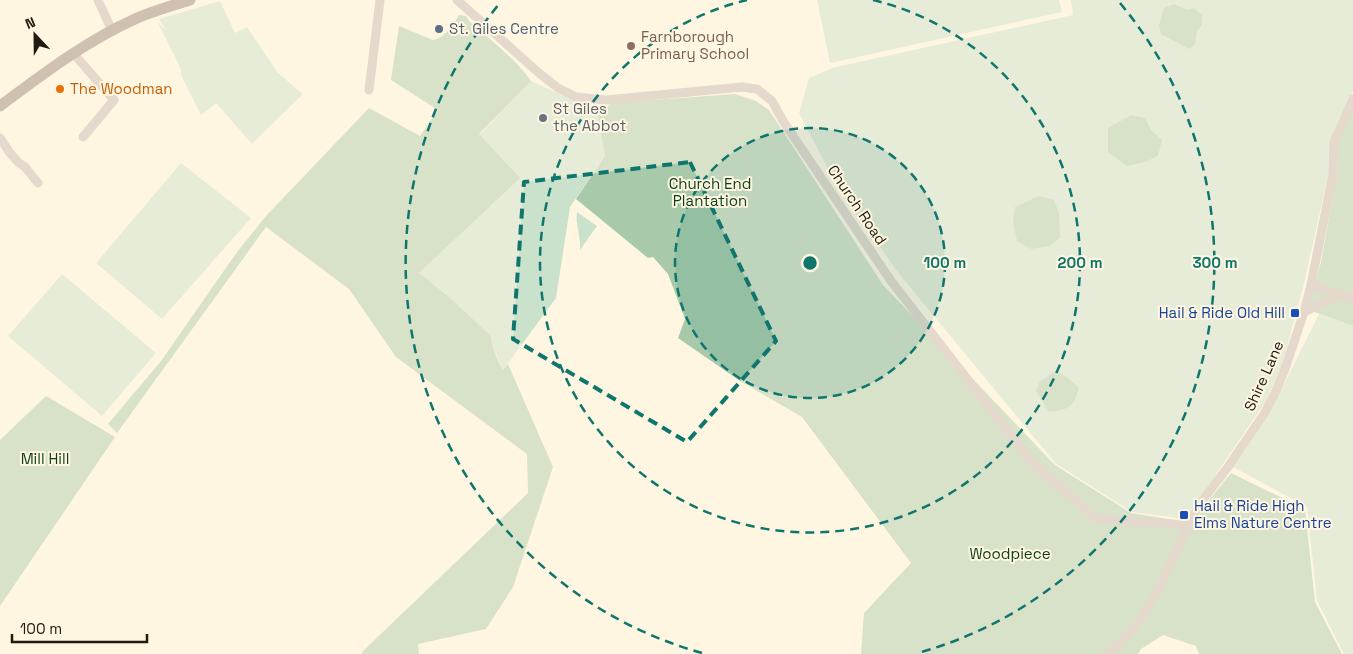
<svg xmlns="http://www.w3.org/2000/svg" width="1353" height="654" viewBox="0 0 1353 654" font-family="'Space Grotesk',sans-serif">
<style>
.green{fill:#cae1cc}
.forest{fill:#a8caab}
.lines{fill:none;stroke-linecap:round;stroke-linejoin:round}
.minor{stroke:#c3b5b2;stroke-width:9}
.major{stroke:#967e78;stroke-width:11}
.marked{fill:none;stroke:#0f766e;stroke-width:4;stroke-dasharray:10 6;stroke-linejoin:round}
.ring{fill:none;stroke:#0f766e;stroke-width:2.5;stroke-dasharray:9 6}
.service-dot{fill:#5c6f8a;stroke:#fff6e1;stroke-width:2}
.education-dot{fill:#8d6e63;stroke:#fff6e1;stroke-width:2}
.food-dot{fill:#e8710a;stroke:#fff6e1;stroke-width:2}
.worship-dot{fill:#6b7280;stroke:#fff6e1;stroke-width:2}
.transit-dot{fill:#1a4fb4;stroke:#fff6e1;stroke-width:2}
.labels{text-anchor:middle;stroke-width:4;stroke-linejoin:round;paint-order:stroke}
.service-label{font-size:15px;fill:#4e5e75;stroke:#fff6e1;text-anchor:start}
.education-label{font-size:15px;fill:#785e54;stroke:#fff6e1;text-anchor:start}
.food-label{font-size:15px;fill:#c56008;stroke:#fff6e1;text-anchor:start}
.worship-label{font-size:15px;fill:#5b616d;stroke:#fff6e1;text-anchor:start}
.park-label{font-size:15px;fill:#083f16;stroke:#fff6e1}
.street-label{font-size:15px;fill:#1f1b11;stroke:#fff6e1}
.transit-label{font-size:15px;fill:#164399;stroke:#fff6e1;text-anchor:end}
.centre{fill:#0f766e;stroke:#fff6e1;stroke-width:2.5}
.ring-label{font-size:15px;text-anchor:middle;font-weight:bold;fill:#0f766e;stroke:#fff6e1;stroke-width:4;stroke-linejoin:round;paint-order:stroke}
</style>
<rect width="100%" height="100%" fill="#fff6e1"/>
<!-- green -->
<g class="green">
<polygon points="817,0 1059,0 1062,12 830,63"/>
<polygon points="1071,0 1353,0 1353,91 1331,141 1329,172 1303,288 1282,365 1266,401 1198,501 1185,519 1132,512 1056,464 900,275 838,188 799,113 809,78 832,68 1073,15"/>
<polygon points="220,1 235,33 247,27 278,73 303,94 252,144 216,103 201,115 182,77 180,67 157,21 166,31 159,19"/>
<polygon points="531,81 597,111 605,156 570,207 556,298 503,370 492,346 491,336 419,273 519,178 479,135"/>
<polygon points="181,163 251,218 162,319 96,263"/>
<path d="M577,212L597,226L580,250C581,238 575,222 577,212Z"/>
<polygon points="62,274 156,353 102,416 8,336"/>
<polygon points="1319,314 1353,326 1353,654 1344,654 1317,601 1307,507 1233,467 1267,418"/>
</g>
<!-- forest -->
<g class="forest">
<polygon points="1174,4 1188,10 1194,8 1202,15 1202,25 1197,31 1195,45 1189,49 1161,34 1159,25 1164,8"/>
<path d="M459,15L466,16C470,25 482,31 489,38C504,51 520,65 531,81L479,134L520,178L419,273L450,298L491,336C492,349 497,359 503,370L508,364L553,467L513,587L486,629L418,644L419,654H363L361,653L528,493L527,454L396,357L349,289L266,227L117,433L108,424L161,361L237,252L266,216L369,108L420,136L438,110L391,80L399,26L433,40C445,38 453,25 459,15Z"/>
<polygon points="735,94 756,101 769,110 883,285 1055,465 1131,513 1186,522 1195,522 1206,504 1231,473 1305,509 1315,602 1342,654 1199,654 1196,646 1163,635 1141,649 1138,654 861,654 864,613 911,563 802,417 740,381 678,338 685,319 668,274 653,257 648,258 576,199 605,156 597,111 601,112 611,103"/>
<polygon points="1353,109 1353,326 1309,310 1321,262 1337,174 1338,143"/>
<polygon points="1131,115 1145,118 1151,130 1162,140 1158,156 1145,162 1127,166 1108,152 1108,128"/>
<polygon points="1039,196 1054,200 1059,213 1060,238 1049,246 1031,249 1017,241 1013,222 1015,207"/>
<path d="M1056,371L1067,377L1079,388C1074,407 1068,410 1049,412L1036,391L1040,381Z"/>
<polygon points="46,396 115,437 0,606 0,440"/>
</g>
<g class="lines">
<!-- minor -->
<g class="minor">
<polyline points="98,0 112,31"/>
<polyline points="457,0 539,73 558,88 576,97 606,100 742,87 757,89 772,101 783,121 891,281 1032,462 1096,519 1188,525"/>
<polyline points="73,53 114,100 83,137"/>
<polyline points="369,90 380,0"/>
<polyline points="0,138 10,153 19,163 25,167 38,183"/>
<polyline points="1311,285 1353,299"/>
<polyline points="1304,312 1340,295"/>
<polyline points="1106,654 1117,646 1140,621 1159,589 1188,525 1202,501 1228,467 1264,414 1275,393 1285,369 1304,312 1311,285 1333,174 1334,142 1353,99"/>
</g>
<!-- major -->
<path class="major" d="M0,106C43,74 86,41 135,19C153,11 171,6 190,0"/>
</g>
<!-- marked area -->
<path d="M0 0H1353V654H0ZM690,162L776,341L687,442L513,339L524,182Z" fill="#fff6e1" fill-opacity=".55" fill-rule="evenodd"/>
<path class="marked" d="M690,162L776,341L687,442L513,339L524,182Z"/>
<!-- distance rings -->
<circle cx="810" cy="263" r="135" fill="#0f766e" fill-opacity=".12"/>
<g class="ring">
<circle cx="810" cy="263" r="135"/>
<path d="M873 0A270 270 0 1 1 747 0"/>
<path d="M702 653A405 405 0 0 1 500 3M1120 3A405 405 0 0 1 918 653"/>
</g>
<!-- markers -->
<circle class="service-dot" cx="439" cy="29" r="5"/>
<circle class="education-dot" cx="631" cy="46" r="5"/>
<circle class="food-dot" cx="60" cy="89" r="5"/>
<circle class="worship-dot" cx="543" cy="118" r="5"/>
<g class="transit-dot">
<rect x="1290" y="308" width="10" height="10" rx="2.5"/>
<rect x="1179" y="510" width="10" height="10" rx="2.5"/>
</g>
<g class="labels">
<!-- service labels -->
<g class="service-label">
<text x="449" y="34">St. Giles Centre</text>
</g>
<!-- education labels -->
<g class="education-label">
<text x="641" y="42">Farnborough<tspan x="641" dy="17">Primary School</tspan></text>
</g>
<!-- food labels -->
<g class="food-label">
<text x="70" y="94">The Woodman</text>
</g>
<!-- worship labels -->
<g class="worship-label">
<text x="553" y="114">St Giles<tspan x="553" dy="17">the Abbot</tspan></text>
</g>
<!-- park labels -->
<g class="park-label">
<text x="710" y="189">Church End<tspan x="710" dy="17">Plantation</tspan></text>
<text x="45" y="464">Mill Hill</text>
<text x="1010" y="559">Woodpiece</text>
</g>
<!-- street labels -->
<g class="street-label">
<text transform="translate(857 205) rotate(56)" y="5">Church Road</text>
<text transform="translate(1264 376) rotate(-66)" y="5">Shire Lane</text>
</g>
<!-- transit labels -->
<g class="transit-label">
<text x="1285" y="318">Hail &amp; Ride Old Hill</text>
<text x="1194" y="511" text-anchor="start">Hail &amp; Ride High<tspan x="1194" dy="17">Elms Nature Centre</tspan></text>
</g>
</g>
<circle cx="810" cy="263" r="8" class="centre"/>
<g class="ring-label">
<text x="945" y="268">100 m</text>
<text x="1080" y="268">200 m</text>
<text x="1215" y="268">300 m</text>
</g>
<!-- north arrow -->
<g transform="translate(35 35) rotate(338)" stroke="#fff6e1" stroke-width="4" paint-order="stroke">
<path d="M0-4L9 19L0 12L-9 19Z" fill="#1f1b11"/>
<text y="-8" font-size="14" font-weight="bold" text-anchor="middle" fill="#1f1b11">N</text>
</g>
<!-- scale -->
<path d="M12 634v8h135v-8" fill="none" stroke="#1f1b11" stroke-width="2.5"/>
<text x="20" y="634" font-size="15" fill="#1f1b11" stroke="#fff6e1" stroke-width="4" paint-order="stroke">100 m</text>
</svg>
